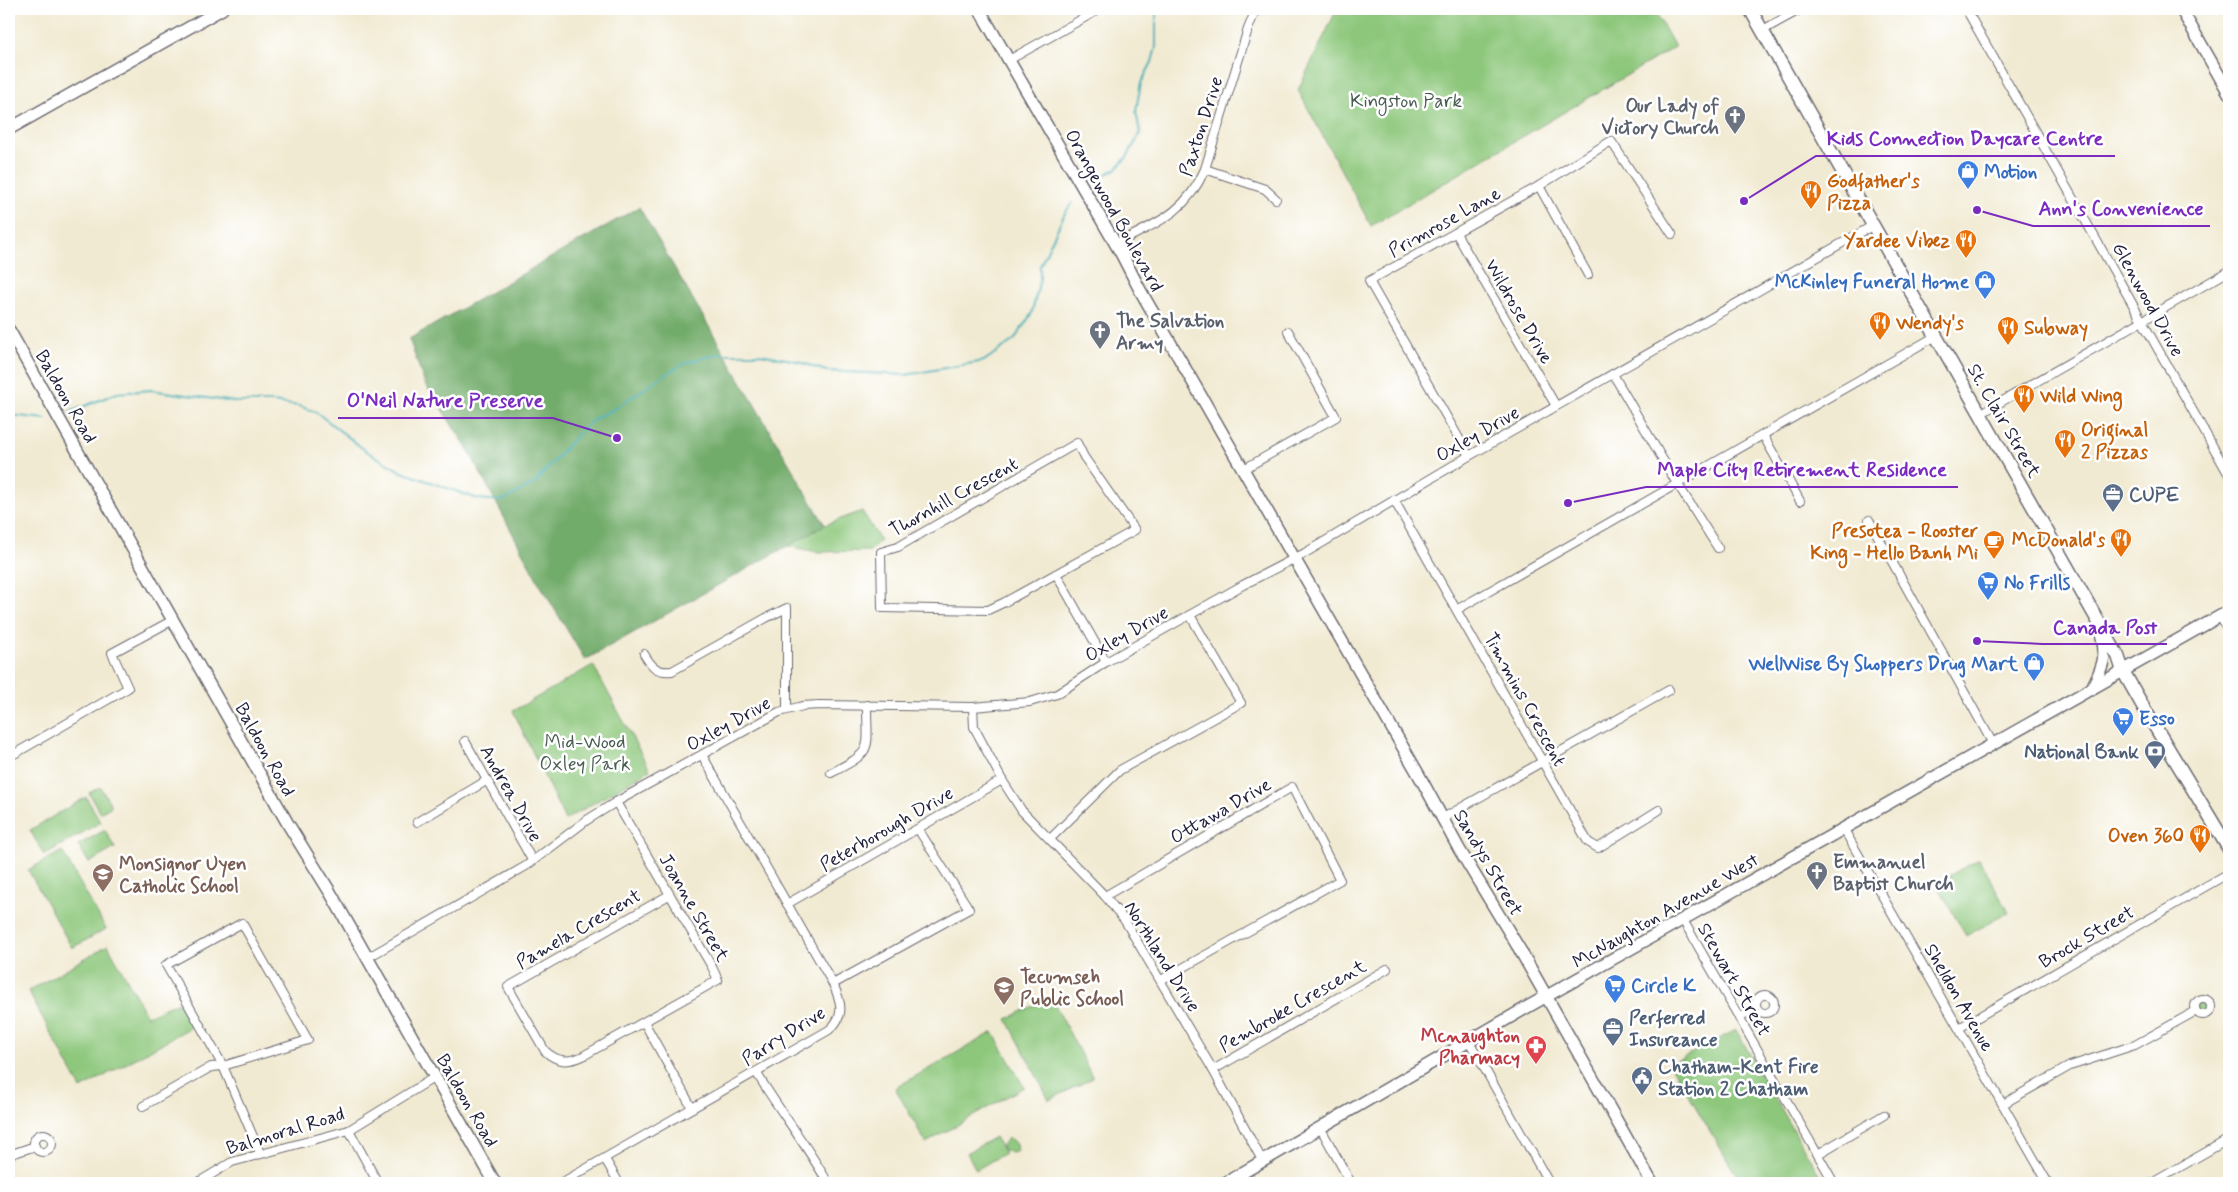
<svg xmlns="http://www.w3.org/2000/svg" width="2238" height="1192" viewBox="0 0 2238 1192" font-family="Mynerve,sans-serif">
<style>
.green{fill:#8dc77b;stroke:#58745b}
.forest{fill:#72ac6b;stroke:#4a6753}
.lines{fill:none;stroke-linecap:round;stroke-linejoin:round}
.stream{stroke:#3bacb4;stroke-width:2}
.street-casing{stroke:#6a6870;stroke-width:10}
.secondary-casing{stroke:#6a6870;stroke-width:14}
.primary-casing{stroke:#6a6870;stroke-width:15}
.street{stroke:#fff;stroke-width:8}
.secondary{stroke:#fff;stroke-width:11}
.primary{stroke:#fff;stroke-width:12}
.labels{text-anchor:middle;stroke-width:5;stroke-linejoin:round;paint-order:stroke}
.park-label{font-size:19px;fill:#475c51;stroke:#fff}
.worship-label{font-size:19px;font-weight:bold;fill:#5b616d;stroke:#fff;text-anchor:start}
.street-label{font-size:19px;fill:#22223b;stroke:#fff}
.shop-label{font-size:19px;font-weight:bold;fill:#366cbe;stroke:#fff;text-anchor:start}
.food-label{font-size:19px;font-weight:bold;fill:#c56008;stroke:#fff;text-anchor:start}
.service-label{font-size:19px;font-weight:bold;fill:#4e5e75;stroke:#fff;text-anchor:start}
.education-label{font-size:19px;font-weight:bold;fill:#785e54;stroke:#fff;text-anchor:start}
.health-label{font-size:19px;font-weight:bold;fill:#be3a42;stroke:#fff;text-anchor:end}
.leader{fill:none;stroke:#7b2cbf;stroke-width:2}
.callout-dot{fill:#7b2cbf;stroke:#fff;stroke-width:2}
.callout-label{font-size:20px;text-anchor:middle;font-weight:bold;fill:#7b2cbf;stroke:#fff;stroke-width:5;stroke-linejoin:round;paint-order:stroke}
</style>
<rect width="100%" height="100%" fill="#fff"/>
<filter id="ink" filterUnits="userSpaceOnUse"><feTurbulence type="fractalNoise" baseFrequency=".02" numOctaves="2"/><feDisplacementMap in="SourceGraphic" scale="10" xChannelSelector="R" yChannelSelector="G"/><feConvolveMatrix kernelMatrix="1 2 1 2 8 2 1 2 1" color-interpolation-filters="sRGB"/></filter>
<filter id="wash" filterUnits="userSpaceOnUse"><feTurbulence type="fractalNoise" baseFrequency=".0096" numOctaves="4" result="noise"/><feDisplacementMap in="SourceGraphic" scale="20" xChannelSelector="R" yChannelSelector="G"/><feGaussianBlur stdDeviation="1.12" result="paint"/><feColorMatrix in="noise" values="0 0 0 0 0 0 0 0 0 0 0 0 0 0 0 0 0 1.4 0 .05"/><feComposite in="paint" operator="in"/></filter>
<g filter="url(#wash)">
<rect width="100%" height="100%" fill="#f1ead2"/>
<!-- green -->
<g class="green">
<polygon points="1337,9 1654,9 1675,47 1371,226 1298,90"/>
<polygon points="862,511 880,540 870,551 817,552 788,546 825,525"/>
<polygon points="593,665 650,770 565,820 513,711"/>
<polygon points="100,787 112,806 100,813 89,793"/>
<polygon points="86,797 101,822 44,855 30,830"/>
<polygon points="105,830 115,848 89,863 78,845"/>
<polygon points="62,851 106,929 72,948 28,870"/>
<polygon points="1979,859 2009,912 1966,936 1936,883"/>
<polygon points="108,945 147,1016 178,1002 193,1026 81,1089 28,991"/>
<polygon points="1051,997 1093,1078 1049,1100 1007,1019"/>
<circle cx="2202" cy="1007" r="5.5"/>
<polygon points="1736,1030 1824,1183 1741,1183 1670,1064"/>
<polygon points="993,1032 1024,1087 926,1143 895,1088"/>
<polygon points="995,1137 1005,1153 976,1170 967,1153"/>
<path d="M1008,1138C1013,1140 1019,1145 1016,1152L1011,1153L1003,1149L1002,1145Z"/>
</g>
<!-- forest -->
<polygon class="forest" points="639,207 825,525 585,660 539,583 466,446 425,384 409,339"/>
<g class="lines">
<!-- stream -->
<g class="stream">
<polyline points="1090,182 1116,169 1127,157 1137,139 1140,132 1136,112 1138,99 1141,83 1152,62 1156,47 1156,9"/>
<polyline points="70,412 117,393 151,390 235,402 273,402 299,406 316,412 366,451 402,472 478,499 503,501 535,483 576,436 594,419 616,408 661,377 685,363 718,354 760,354 797,361 826,371 906,375 984,361 1014,340 1032,313 1040,278 1040,266 1065,213 1072,203"/>
<polyline points="9,415 46,419"/>
</g>
</g>
</g>
<g filter="url(#ink)">
<g class="lines">
<!-- street casing -->
<g class="street-casing">
<g id="street">
<polyline points="1966,9 2229,475"/>
<polyline points="1763,30 1801,9"/>
<polyline points="1009,60 1100,9"/>
<polyline points="1205,169 1265,189 1276,199"/>
<polyline points="1539,186 1588,275"/>
<polyline points="1456,233 1556,406"/>
<path d="M1116,244C1156,223 1186,214 1205,169L1248,29L1256,9"/>
<polyline points="1613,374 1670,472 1718,548"/>
<polyline points="1980,414 2229,271"/>
<polyline points="1763,435 1800,501"/>
<polygon points="1077,443 1084,457 1135,530 1005,602 988,610 882,608 881,552 898,547"/>
<polyline points="1469,456 1369,281 1539,186 1611,141 1672,234"/>
<polyline points="1242,470 1336,417 1288,331"/>
<polyline points="1394,500 1588,842 1598,848 1659,810"/>
<polyline points="1869,520 1993,744"/>
<polyline points="1056,574 1106,662"/>
<polyline points="1458,609 1936,336"/>
<polyline points="2220,616 2229,632"/>
<path d="M644,654C651,666 657,673 672,671L766,618L787,608V709"/>
<polyline points="973,707 974,727 1002,780 1022,811 1105,896 1125,921 1213,1070 1263,1162"/>
<polyline points="465,741 532,860"/>
<polyline points="9,757 128,688 112,653 173,620"/>
<path d="M831,773C875,750 867,752 867,705"/>
<path d="M616,802L712,967L718,980L583,1056C568,1063 557,1062 545,1051L508,987L669,895"/>
<polyline points="1443,818 1669,690"/>
<polyline points="417,822 486,781"/>
<polyline points="1843,828 2048,1183"/>
<polyline points="1050,839 1120,770 1241,703 1190,615"/>
<polyline points="1105,896 1292,787 1340,880 1161,980"/>
<polyline points="787,904 1002,780"/>
<polyline points="1683,920 1834,1183"/>
<polyline points="367,958 526,866 587,820 616,802 779,712 803,706 819,705 973,707 1030,702 1057,694 1106,662 1243,585 1305,553 1469,456 1872,226"/>
<polyline points="833,984 969,909 918,829"/>
<circle cx="1765" cy="1004" r="9"/>
<circle cx="2203" cy="1007" r="8"/>
<polyline points="1739,1018 1757,1008"/>
<polyline points="644,1022 692,1108"/>
<polyline points="1959,1028 2229,873"/>
<polyline points="1469,1041 1549,1183"/>
<polyline points="1213,1070 1387,969"/>
<path d="M756,1072C779,1110 806,1144 828,1183"/>
<polyline points="2003,1104 2070,1066 2135,1045 2196,1011"/>
<polyline points="143,1106 211,1067 223,1066 308,1040 242,923 166,965 223,1066 260,1153"/>
<polyline points="1321,1129 1351,1183"/>
<polyline points="349,1130 378,1183"/>
<circle cx="43" cy="1143" r="9"/>
<polyline points="1818,1154 1884,1115"/>
<polyline points="9,1155 35,1146"/>
<polyline points="605,1159 619,1183"/>
<polyline points="197,1183 232,1162 349,1130 435,1077"/>
<path d="M561,1183L829,1030C846,1016 841,1001 833,984L702,755"/>
<polyline points="2152,1183 2229,1139"/>
</g>
</g>
<!-- secondary casing -->
<g class="secondary-casing">
<g id="secondary">
<polyline points="979,9 1122,255 1140,290 1420,777 1459,849 1520,950 1652,1183"/>
<polyline points="2181,9 2229,93"/>
<polyline points="9,129 222,9"/>
<polyline points="9,330 288,824 330,892 495,1183"/>
<path d="M2091,690C2102,668 2108,658 2101,633"/>
<polyline points="1225,1183 1531,1005 2229,611"/>
</g>
</g>
<!-- primary casing -->
<g class="primary-casing">
<polyline id="primary" points="1750,9 2118,656 2123,671 2148,715 2229,849"/>
</g>
<!-- street -->
<use href="#street" class="street"/>
<!-- secondary -->
<use href="#secondary" class="secondary"/>
<!-- primary -->
<use href="#primary" class="primary"/>
</g>
</g>
<!-- icons -->
<defs>
<g id="church-pin" transform="scale(1.125)"><path d="M0 17L-7.5 6A9.5 9.5 0 1 1 7.5 6Z" fill="#6b7280" stroke="#fff"/><path d="M-1.2-6h2.4v3.5h3.3v2.4h-3.3V6h-2.4V-.1h-3.3v-2.4h3.3Z" fill="#fff"/></g>
<g id="shop-pin" transform="scale(1.125)"><path d="M0 17L-7.5 6A9.5 9.5 0 1 1 7.5 6Z" fill="#3f7fe0" stroke="#fff"/><path d="M-5-2.5h2.3a2.7 3.5 0 0 1 5.4 0H5L5.5 6h-11ZM-1.5-2.5h3a1.5 2.3 0 0 0-3 0Z" fill="#fff"/></g>
<g id="restaurant-pin" transform="scale(1.125)"><path d="M0 17L-7.5 6A9.5 9.5 0 1 1 7.5 6Z" fill="#e8710a" stroke="#fff"/><path d="M-5-6h1v4h1v-4h1v4h1v-4h1v5L-1.5 .5V6h-2V.5L-5-1ZM5-6V6H3V1.5H1.5Q1.5-4 5-6Z" fill="#fff"/></g>
<g id="office-pin" transform="scale(1.125)"><path d="M0 17L-7.5 6A9.5 9.5 0 1 1 7.5 6Z" fill="#5c6f8a" stroke="#fff"/><path d="M-6-3h4V-5.5h4V-3h4V5H-6ZM-1-4.5V-3h2v-1.5ZM-6 0V1H6V0Z" fill="#fff"/></g>
<g id="cafe-pin" transform="scale(1.125)"><path d="M0 17L-7.5 6A9.5 9.5 0 1 1 7.5 6Z" fill="#e8710a" stroke="#fff"/><path d="M-5.5-4.5H6V0H3Q3 3.5 0 3.5H-2.5Q-5.5 3.5-5.5 0ZM3-3.2v2h1.7v-2ZM-6 4.5H4V6H-6Z" fill="#fff"/></g>
<g id="supermarket-pin" transform="scale(1.125)"><path d="M0 17L-7.5 6A9.5 9.5 0 1 1 7.5 6Z" fill="#3f7fe0" stroke="#fff"/><path d="M-6-5.5h2.5l.6 2H6L4.5 2H-2.5L-4.4-4H-6ZM-1.5 3.2a1.3 1.3 0 1 0 .1 0ZM3 3.2a1.3 1.3 0 1 0 .1 0Z" fill="#fff"/></g>
<g id="bank-pin" transform="scale(1.125)"><path d="M0 17L-7.5 6A9.5 9.5 0 1 1 7.5 6Z" fill="#5c6f8a" stroke="#fff"/><path d="M-6-4H6V4H-6ZM0-2.3a2.3 2.3 0 1 0 0 4.6a2.3 2.3 0 1 0 0-4.6Z" fill="#fff"/></g>
<g id="school-pin" transform="scale(1.125)"><path d="M0 17L-7.5 6A9.5 9.5 0 1 1 7.5 6Z" fill="#8d6e63" stroke="#fff"/><path d="M0-5L7-2L0 1L-7-2ZM-4 1L0 2.5L4 1V4Q0 6-4 4Z" fill="#fff"/></g>
<g id="pharmacy-pin" transform="scale(1.125)"><path d="M0 17L-7.5 6A9.5 9.5 0 1 1 7.5 6Z" fill="#e0444e" stroke="#fff"/><path d="M-2-6h4v4h4v4h-4v4h-4v-4h-4v-4h4Z" fill="#fff"/></g>
<g id="civic-pin" transform="scale(1.125)"><path d="M0 17L-7.5 6A9.5 9.5 0 1 1 7.5 6Z" fill="#5c6f8a" stroke="#fff"/><path d="M-.6-6.5H3V-4.5H.6V-3L4-1V1h2V6H-6V1h2V-1L-.6-3ZM-1.2 2.5V6h2.4V2.5Z" fill="#fff"/></g>
</defs>
<g fill-rule="evenodd">
<use href="#church-pin" x="1735" y="116"/>
<use href="#shop-pin" x="1968" y="171"/>
<use href="#restaurant-pin" x="1811" y="191"/>
<use href="#restaurant-pin" x="1966" y="240"/>
<use href="#shop-pin" x="1985" y="281"/>
<use href="#restaurant-pin" x="1880" y="322"/>
<use href="#restaurant-pin" x="2008" y="327"/>
<use href="#church-pin" x="1100" y="331"/>
<use href="#restaurant-pin" x="2024" y="395"/>
<use href="#restaurant-pin" x="2065" y="440"/>
<use href="#office-pin" x="2113" y="494"/>
<use href="#restaurant-pin" x="2121" y="539"/>
<use href="#cafe-pin" x="1994" y="541"/>
<use href="#supermarket-pin" x="1988" y="582"/>
<use href="#shop-pin" x="2034" y="663"/>
<use href="#supermarket-pin" x="2123" y="718"/>
<use href="#bank-pin" x="2155" y="751"/>
<use href="#restaurant-pin" x="2200" y="835"/>
<use href="#church-pin" x="1817" y="872"/>
<use href="#school-pin" x="103" y="874"/>
<use href="#supermarket-pin" x="1615" y="985"/>
<use href="#school-pin" x="1004" y="987"/>
<use href="#office-pin" x="1613" y="1028"/>
<use href="#pharmacy-pin" x="1536" y="1046"/>
<use href="#civic-pin" x="1642" y="1077"/>
</g>
<g class="labels">
<!-- park labels -->
<g class="park-label">
<text x="1406" y="107">Kingston Park</text>
<text x="585" y="748">Mid-Wood<tspan x="585" dy="22">Oxley Park</tspan></text>
</g>
<!-- worship labels -->
<g class="worship-label">
<text x="1719" y="112" text-anchor="end">Our Lady of<tspan x="1719" dy="22">Victory Church</tspan></text>
<text x="1116" y="327">The Salvation<tspan x="1116" dy="22">Army</tspan></text>
<text x="1833" y="868">Emmanuel<tspan x="1833" dy="22">Baptist Church</tspan></text>
</g>
<!-- street labels -->
<g class="street-label">
<text transform="translate(1200 126) rotate(-72)" y="7">Paxton Drive</text>
<text transform="translate(1115 210) rotate(61)" y="7">Orangewood Boulevard</text>
<text transform="translate(1444 221) rotate(-29)" y="7">Primrose Lane</text>
<text transform="translate(2149 299) rotate(61)" y="7">Glenwood Drive</text>
<text transform="translate(1520 311) rotate(60)" y="7">Wildrose Drive</text>
<text transform="translate(67 396) rotate(60)" y="7">Baldoon Road</text>
<text transform="translate(2005 420) rotate(60)" y="7">St. Clair Street</text>
<text transform="translate(1477 433) rotate(-30)" y="7">Oxley Drive</text>
<text transform="translate(953 496) rotate(-29)" y="7">Thornhill Crescent</text>
<text transform="translate(1126 633) rotate(-30)" y="7">Oxley Drive</text>
<text transform="translate(1526 699) rotate(61)" y="7">Timmins Crescent</text>
<text transform="translate(728 723) rotate(-29)" y="7">Oxley Drive</text>
<text transform="translate(266 749) rotate(61)" y="7">Baldoon Road</text>
<text transform="translate(512 793) rotate(61)" y="7">Andrea Drive</text>
<text transform="translate(1220 810) rotate(-30)" y="7">Ottawa Drive</text>
<text transform="translate(886 828) rotate(-30)" y="7">Peterborough Drive</text>
<text transform="translate(1489 862) rotate(60)" y="7">Sandys Street</text>
<text transform="translate(695 907) rotate(60)" y="7">Joanne Street</text>
<text transform="translate(1665 910) rotate(-30)" y="7">McNaughton Avenue West</text>
<text transform="translate(578 928) rotate(-30)" y="7">Pamela Crescent</text>
<text transform="translate(2086 936) rotate(-30)" y="7">Brock Street</text>
<text transform="translate(1163 956) rotate(58)" y="7">Northland Drive</text>
<text transform="translate(1735 979) rotate(60)" y="7">Stewart Street</text>
<text transform="translate(1960 997) rotate(60)" y="7">Sheldon Avenue</text>
<text transform="translate(1292 1005) rotate(-30)" y="7">Pembroke Crescent</text>
<text transform="translate(783 1035) rotate(-32)" y="7">Parry Drive</text>
<text transform="translate(468 1100) rotate(60)" y="7">Baldoon Road</text>
<text transform="translate(285 1130) rotate(-17)" y="7">Balmoral Road</text>
</g>
<!-- shop labels -->
<g class="shop-label">
<text x="1984" y="178">Motion</text>
<text x="1969" y="288" text-anchor="end">McKinley Funeral Home</text>
<text x="2004" y="589">No Frills</text>
<text x="2018" y="670" text-anchor="end">WellWise By Shoppers Drug Mart</text>
<text x="2139" y="725">Esso</text>
<text x="1631" y="992">Circle K</text>
</g>
<!-- food labels -->
<g class="food-label">
<text x="1827" y="187">Godfather's<tspan x="1827" dy="22">Pizza</tspan></text>
<text x="1950" y="247" text-anchor="end">Yardee Vibez</text>
<text x="1896" y="329">Wendy's</text>
<text x="2024" y="334">Subway</text>
<text x="2040" y="402">Wild Wing</text>
<text x="2081" y="436">Original<tspan x="2081" dy="22">2 Pizzas</tspan></text>
<text x="1978" y="537" text-anchor="end">Presotea - Rooster<tspan x="1978" dy="22">King - Hello Banh Mi</tspan></text>
<text x="2105" y="546" text-anchor="end">McDonald's</text>
<text x="2184" y="842" text-anchor="end">Oven 360</text>
</g>
<!-- service labels -->
<g class="service-label">
<text x="2129" y="501">CUPE</text>
<text x="2139" y="758" text-anchor="end">National Bank</text>
<text x="1629" y="1024">Perferred<tspan x="1629" dy="22">Insureance</tspan></text>
<text x="1658" y="1073">Chatham-Kent Fire<tspan x="1658" dy="22">Station 2 Chatham</tspan></text>
</g>
<!-- education labels -->
<g class="education-label">
<text x="119" y="870">Monsignor Uyen<tspan x="119" dy="22">Catholic School</tspan></text>
<text x="1020" y="983">Tecumseh<tspan x="1020" dy="22">Public School</tspan></text>
</g>
<!-- health labels -->
<g class="health-label">
<text x="1520" y="1042">Mcnaughton<tspan x="1520" dy="22">Pharmacy</tspan></text>
</g>
</g>
<!-- callouts -->
<path class="leader" d="M1744 201L1816 156H2115M1977 210L2033 226H2210M617 438L553 418H338M1568 503L1646 487H1958M1977 641L2043 644H2167"/>
<g class="callout-dot">
<circle cx="1744" cy="201" r="5"/>
<circle cx="1977" cy="210" r="5"/>
<circle cx="617" cy="438" r="5"/>
<circle cx="1568" cy="503" r="5"/>
<circle cx="1977" cy="641" r="5"/>
</g>
<g class="callout-label">
<text x="1965" y="145">Kids Connection Daycare Centre</text>
<text x="2121" y="215">Ann's Convenience</text>
<text x="445" y="407">O'Neil Nature Preserve</text>
<text x="1802" y="476">Maple City Retirement Residence</text>
<text x="2105" y="634">Canada Post</text>
</g>
<!-- margin -->
<rect width="2238" height="1192" fill="none" stroke="#fff" stroke-width="30"/>
</svg>
